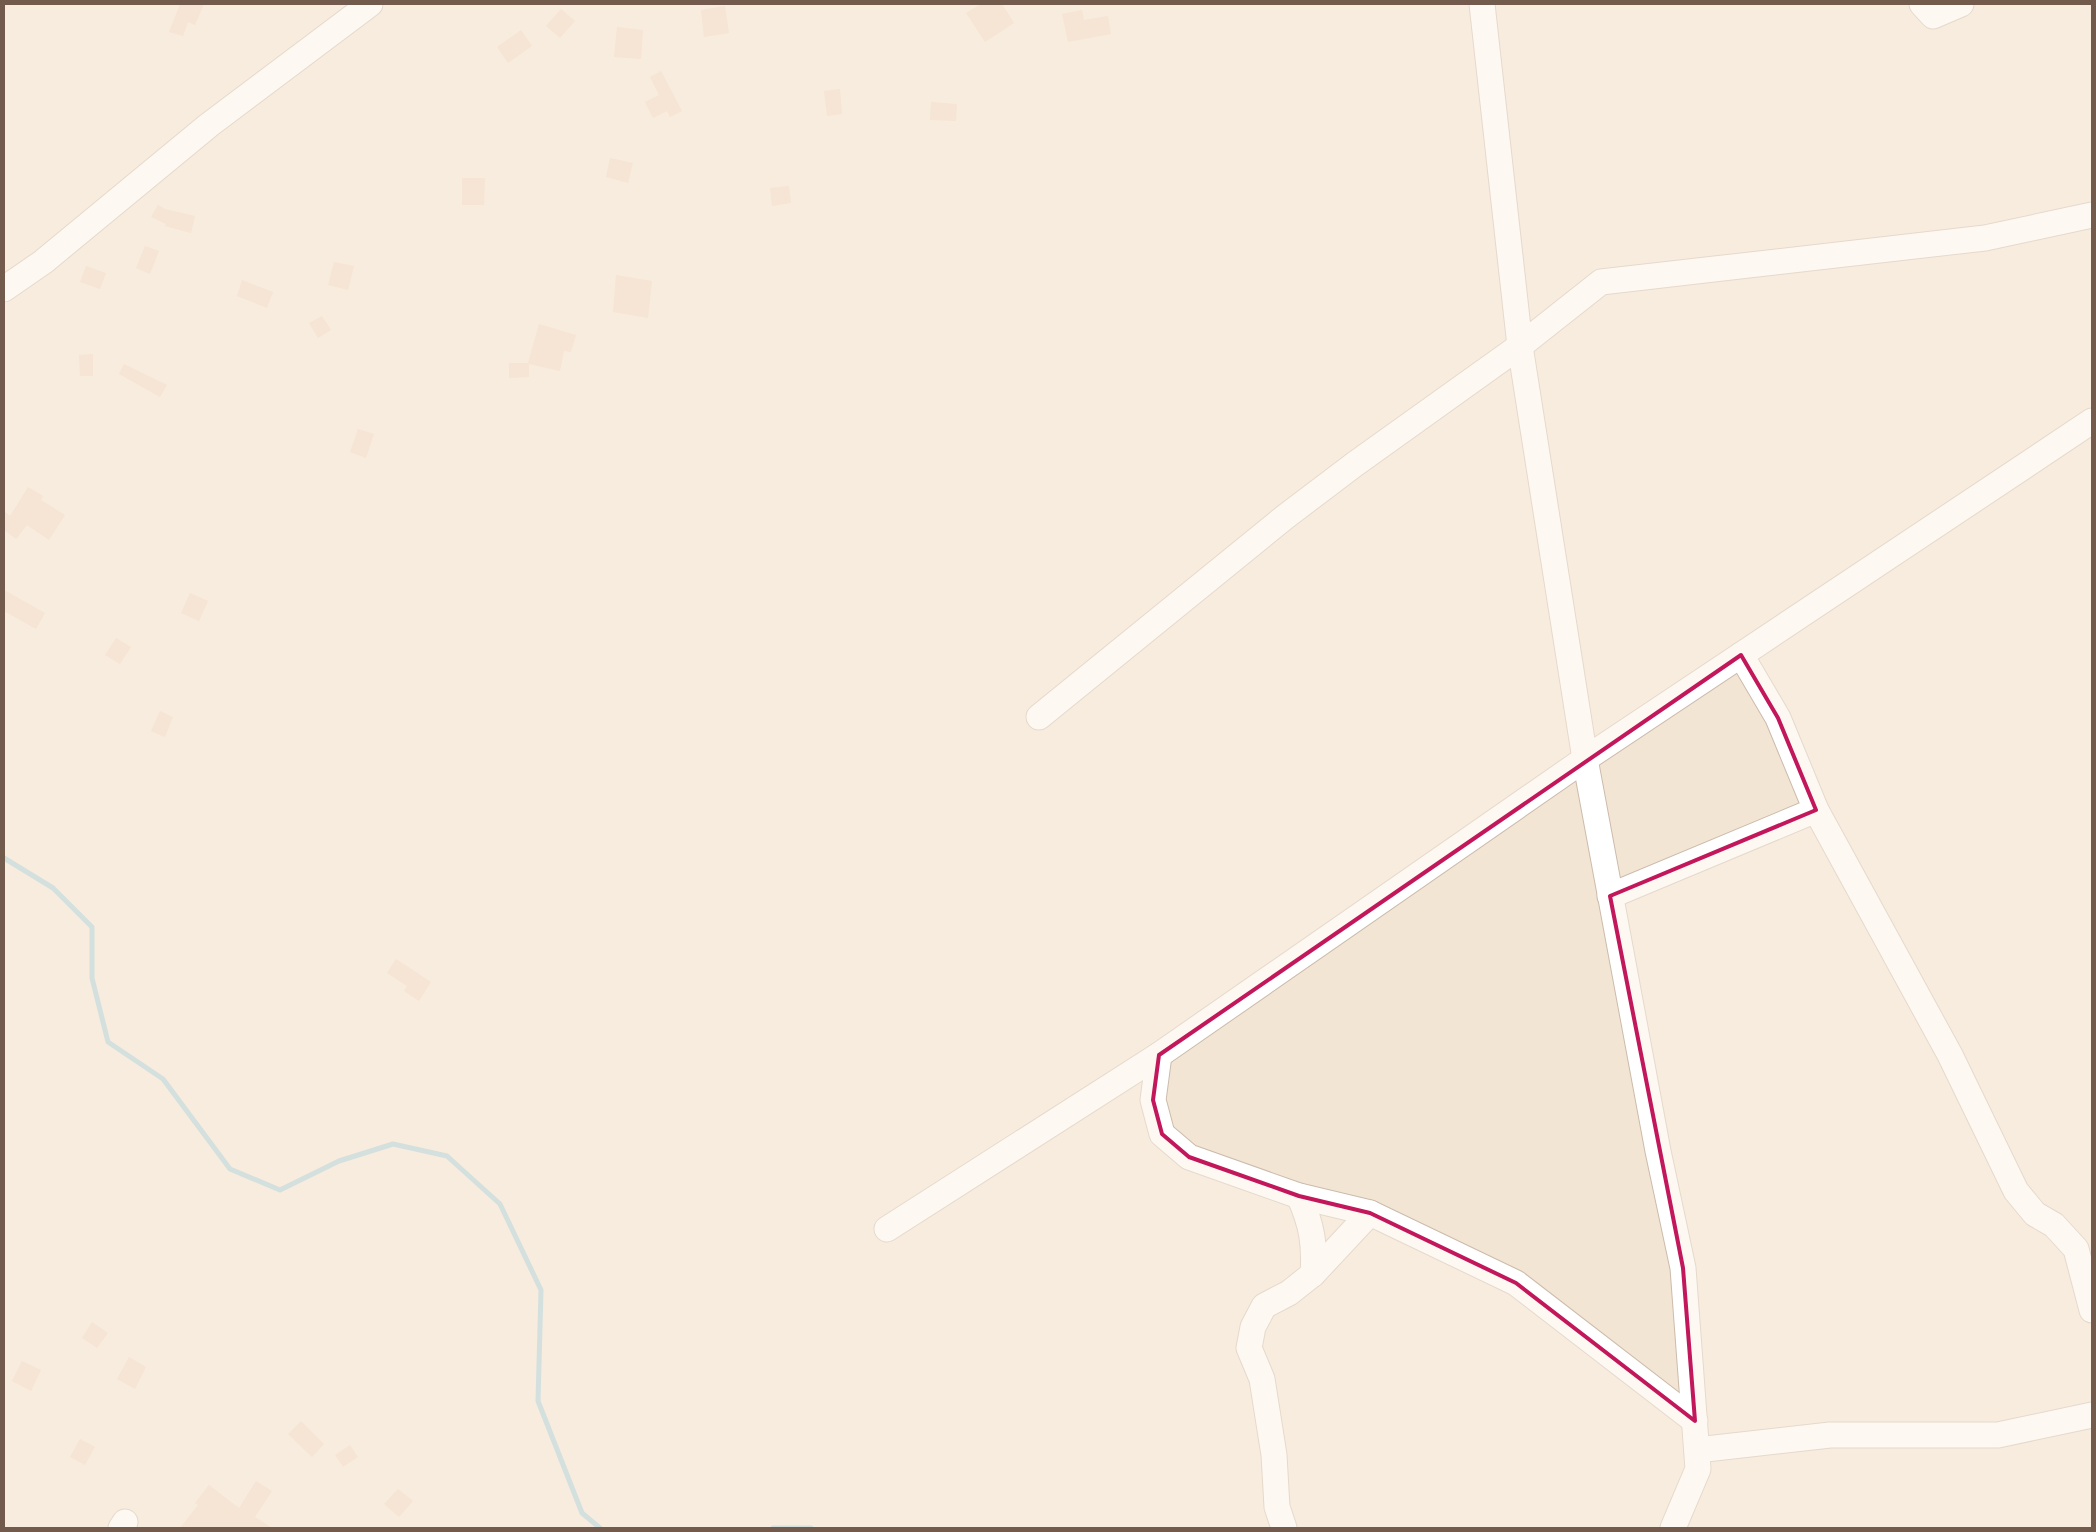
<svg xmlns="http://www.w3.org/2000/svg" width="2096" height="1532" viewBox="0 0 2096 1532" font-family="Barlow,sans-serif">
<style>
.residential{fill:#f2e5d4}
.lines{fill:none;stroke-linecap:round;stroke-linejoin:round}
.stream{stroke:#a2cad4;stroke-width:5}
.building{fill:#efd3be}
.minor-casing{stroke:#ccbbac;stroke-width:27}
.minor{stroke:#fff;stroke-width:25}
.marked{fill:none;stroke:#c2185b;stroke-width:4;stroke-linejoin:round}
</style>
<rect width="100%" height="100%" fill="#fbf3e5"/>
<!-- residential -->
<rect class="residential" x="4" y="4" width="2088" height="1524"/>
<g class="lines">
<!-- stream -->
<g class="stream">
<polyline points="4,858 53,888 92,927 92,978 108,1042 163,1079 230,1169 280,1190 339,1161 393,1144 447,1156 500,1204 541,1290 538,1401 582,1513 600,1528"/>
<polyline points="773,1528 811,1528"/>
</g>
</g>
<!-- building -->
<g class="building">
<polygon points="180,4 204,4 195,25 188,22 183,36 169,32"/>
<polygon points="981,4 1002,4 1014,23 985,42 966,13"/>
<polygon points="725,6 729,33 704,37 701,10"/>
<polygon points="561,9 575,21 560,38 546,26"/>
<polygon points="1082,10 1084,20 1108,16 1111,34 1068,42 1062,14"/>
<polygon points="617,27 643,30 641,59 614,57"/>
<polygon points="521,30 532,46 508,63 497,47"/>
<polygon points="661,71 682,111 670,117 667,111 653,118 645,102 659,95 650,77"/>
<polygon points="840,89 842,114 827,116 824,91"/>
<polygon points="931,102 957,104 956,121 930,120"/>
<polygon points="610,158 633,163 628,183 606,177"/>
<polygon points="462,178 485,178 484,205 462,205"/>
<polygon points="789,186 791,203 772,206 770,188"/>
<polygon points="158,205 165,209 195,216 191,233 165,226 166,224 151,217"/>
<polygon points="145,246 159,251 150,274 136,268"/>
<polygon points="334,262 354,266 348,290 328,285"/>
<polygon points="86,266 106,273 100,289 80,282"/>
<polygon points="616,275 652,281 648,318 613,312"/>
<polygon points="242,280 273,292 267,308 237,296"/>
<polygon points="322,316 331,330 318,338 309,323"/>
<polygon points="539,324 576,335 571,352 564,351 560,371 529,364 529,377 509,378 509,363 528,363"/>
<polygon points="93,354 93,376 80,376 79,355"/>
<polygon points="124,364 167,385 160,397 119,374"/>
<polygon points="358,429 374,434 366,458 350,452"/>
<polygon points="28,487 43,496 41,500 65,515 49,540 27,525 16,539 4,530 4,511 10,516"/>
<polygon points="4,590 45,613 36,629 4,611"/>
<polygon points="190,593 208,601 199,621 181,613"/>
<polygon points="116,638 131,647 120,664 105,655"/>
<polygon points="160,711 173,717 165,737 151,731"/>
<polygon points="396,959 431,982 419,1001 404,991 407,986 387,973"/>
<polygon points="92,1322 108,1333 97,1348 82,1338"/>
<polygon points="129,1357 146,1367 135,1389 117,1379"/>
<polygon points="22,1361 41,1370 31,1391 12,1381"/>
<polygon points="301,1421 324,1444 312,1457 288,1434"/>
<polygon points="80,1439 95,1447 85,1465 70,1457"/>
<polygon points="350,1445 358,1457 343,1467 335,1455"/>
<polygon points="256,1481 272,1491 255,1517 272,1528 180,1528 198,1505 195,1503 209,1485 239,1508"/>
<polygon points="398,1489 413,1501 399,1517 384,1504"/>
</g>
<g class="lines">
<!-- minor casing -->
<g class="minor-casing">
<g id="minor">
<polyline points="1482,4 1520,346 1585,759 1658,1151 1683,1268 1698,1469 1673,1528"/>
<polyline points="1922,4 1933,16 1961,4"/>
<polyline points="4,289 43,262 209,125 370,4"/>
<polyline points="1741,655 1778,718 1816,810 1950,1055 2016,1191 2035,1214 2054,1225 2076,1249 2092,1310"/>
<polyline points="1039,717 1285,517 1355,464 1520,346 1601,282 1985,238 2092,215"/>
<polyline points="1610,896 1816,810"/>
<polyline points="1159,1055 1153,1100 1162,1134 1189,1157 1299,1196 1370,1213 1516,1283 1695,1421"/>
<polyline points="887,1229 1159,1055 1585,759 2092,421"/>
<polyline points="1313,1274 1370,1213"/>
<polyline points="1697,1450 1830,1435 1998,1435 2092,1415"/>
<polyline points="121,1528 125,1522"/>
<path d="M1284,1528L1277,1507L1274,1455L1262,1379L1249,1348L1253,1327L1264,1306L1289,1293L1313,1274C1315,1244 1312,1225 1299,1196"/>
</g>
</g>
<!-- minor -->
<use href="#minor" class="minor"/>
</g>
<!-- marked area -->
<path d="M0 0H2096V1532H0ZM1741,655L1778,718L1816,810L1610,896L1683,1268L1695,1421L1516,1283L1370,1213L1299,1196L1189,1157L1162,1134L1153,1100L1159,1055Z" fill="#fbf3e5" fill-opacity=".55" fill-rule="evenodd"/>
<path class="marked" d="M1741,655L1778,718L1816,810L1610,896L1683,1268L1695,1421L1516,1283L1370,1213L1299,1196L1189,1157L1162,1134L1153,1100L1159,1055Z"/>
<!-- border -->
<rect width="2096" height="1532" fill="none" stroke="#725b4c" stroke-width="10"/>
</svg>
